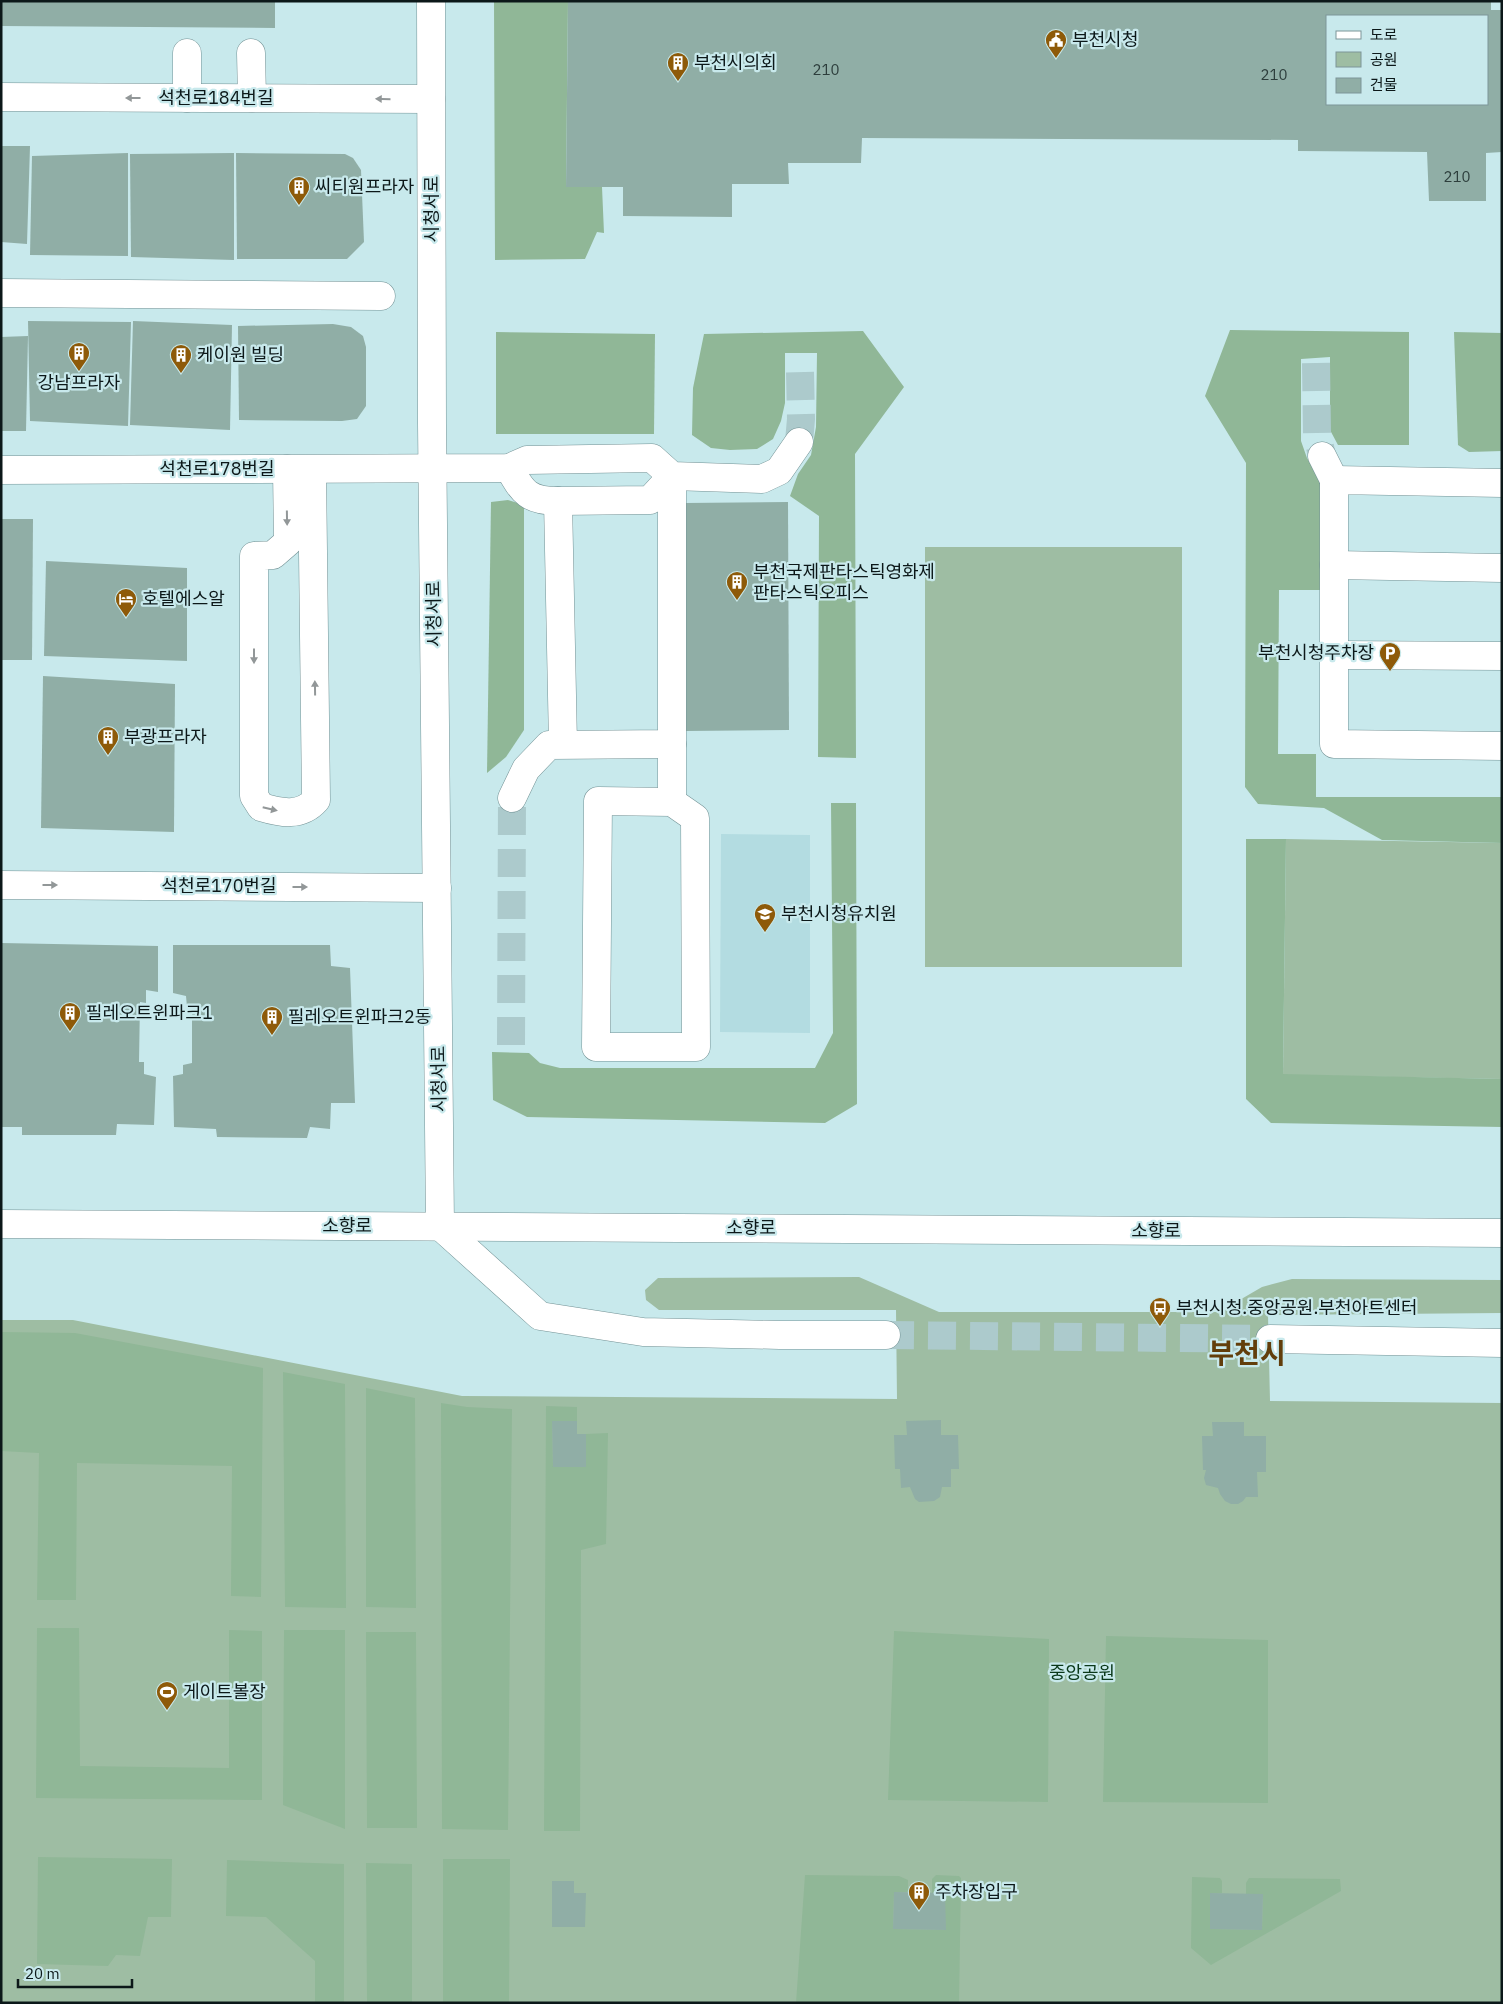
<svg xmlns="http://www.w3.org/2000/svg" width="1503" height="2004" viewBox="0 0 1503 2004" font-family="'IBM Plex Sans','Noto Sans KR',sans-serif">
<style>
.built{fill:#b3dce1}
.green{fill:#9ebda3}
.forest{fill:#90b797}
.building{fill:#90aea6;fill-rule:evenodd}
.lines{fill:none;stroke-linecap:round;stroke-linejoin:round}
.minor-tunnel{stroke:#accacc;stroke-width:28;stroke-dasharray:28 14;stroke-linecap:butt}
.minor-casing{stroke:#739295;stroke-width:29}
.minor{stroke:#fff;stroke-width:28}
.oneway{fill:#929798}
.labels{text-anchor:middle;stroke-width:4.5;stroke-linejoin:round;paint-order:stroke}
.number-label{font-size:15px;fill:#2d3e3c}
.poi-label{font-size:18px;fill:#0c1819;stroke:#c8e9ec;text-anchor:start}
.street-label{font-size:18px;fill:#0c1819;stroke:#c8e9ec}
.park-label{font-size:18px;fill:#0a3819;stroke:#c8e9ec}
.town-label{font-size:28px;font-weight:bold;fill:#623e0b;stroke:#c8e9ec}
</style>
<rect width="100%" height="100%" fill="#c8e9ec"/>
<!-- built -->
<polygon class="built" points="721,834 810,835 810,1033 720,1032"/>
<!-- green -->
<g class="green">
<rect x="925" y="547" width="257" height="420"/>
<polygon points="1286,839 1502,843 1502,1079 1283,1075"/>
<polygon points="859,1277 939,1312 1219,1312 1262,1287 1292,1279 1502,1280 1502,1313 1268,1315 1270,1401 1502,1403 1502,2003 1,2003 1,1320 73,1320 462,1396 897,1399 896,1310 659,1310 646,1300 645,1290 658,1278"/>
</g>
<!-- forest -->
<g class="forest">
<polygon points="494,1 568,1 566,187 602,187 604,233 597,232 585,259 495,260"/>
<polygon points="1230,330 1409,332 1409,445 1338,445 1330,430 1330,357 1301,359 1301,441 1307,458 1322,483 1323,590 1279,590 1278,754 1316,754 1316,797 1502,797 1502,843 1382,840 1324,808 1258,804 1245,787 1246,463 1205,396"/>
<polygon points="863,331 904,387 855,454 856,758 818,757 819,516 790,496 798,474 811,455 816,427 817,353 785,353 785,403 781,421 773,439 757,449 730,450 711,448 692,435 693,388 704,334"/>
<polygon points="496,332 655,334 654,434 496,434"/>
<polygon points="1454,332 1502,333 1502,451 1469,452 1458,445"/>
<polygon points="508,500 524,505 524,730 506,757 487,773 491,502"/>
<polygon points="831,803 856,803 857,1104 825,1123 527,1117 493,1100 492,1052 529,1053 540,1063 560,1068 815,1068 833,1033"/>
<polygon points="1246,839 1286,839 1283,1074 1502,1079 1502,1127 1271,1123 1246,1099"/>
<polygon points="1,1332 75,1333 263,1368 261,1597 231,1596 232,1466 77,1463 76,1600 37,1600 39,1453 1,1451"/>
<polygon points="283,1372 345,1384 346,1608 285,1607"/>
<polygon points="366,1388 415,1398 416,1608 366,1607"/>
<polygon points="441,1403 467,1407 512,1409 508,1830 442,1829"/>
<polygon points="546,1406 577,1407 577,1421 552,1421 553,1467 586,1467 586,1434 608,1433 606,1544 581,1550 580,1831 544,1831"/>
<polygon points="37,1628 79,1628 80,1766 229,1768 229,1630 262,1631 262,1800 36,1798"/>
<polygon points="284,1630 345,1630 345,1829 283,1805"/>
<polygon points="894,1631 1049,1639 1048,1802 888,1800"/>
<polygon points="366,1632 416,1632 417,1828 367,1828"/>
<polygon points="1106,1636 1268,1640 1268,1803 1103,1802"/>
<polygon points="38,1857 172,1859 171,1917 148,1917 140,1956 116,1955 108,1966 37,1964"/>
<polygon points="443,1859 510,1859 509,2003 443,2003"/>
<polygon points="227,1860 344,1864 344,2003 315,2003 315,1961 266,1917 226,1916"/>
<polygon points="366,1863 412,1864 412,2003 367,2003"/>
<polygon points="805,1875 899,1876 908,1880 908,1892 894,1892 893,1929 945,1930 945,1893 932,1893 932,1879 936,1875 959,1876 961,1878 959,2003 796,2003"/>
<polygon points="1192,1877 1220,1878 1222,1881 1222,1893 1210,1893 1210,1929 1262,1930 1263,1894 1246,1894 1246,1883 1249,1878 1340,1879 1341,1891 1211,1965 1191,1948"/>
</g>
<!-- building -->
<g class="building">
<polygon points="1,1 275,1 275,28 1,26"/>
<path d="M568,1H1491V10H1502V152L1486,153V201H1429L1427,152L1298,151V140L862,138L861,163H788L789,184H732V217L623,216V187H566ZM1327,16H1487V104H1327Z"/>
<polygon points="1,146 30,146 27,244 1,242"/>
<polygon points="128,153 128,256 30,255 32,156"/>
<polygon points="234,153 234,260 131,257 130,154"/>
<polygon points="236,153 345,154 353,158 361,170 364,242 347,259 237,259"/>
<polygon points="28,321 131,322 128,426 30,421"/>
<polygon points="133,321 232,325 230,430 130,425"/>
<polygon points="333,324 351,327 363,336 366,347 366,406 357,419 342,421 239,420 238,326"/>
<polygon points="28,336 26,431 1,431 1,337"/>
<polygon points="788,502 789,730 686,731 685,503"/>
<polygon points="1,519 33,519 32,660 1,660"/>
<polygon points="46,561 187,568 187,661 44,656"/>
<polygon points="43,676 175,684 174,832 41,828"/>
<polygon points="1,943 158,946 158,992 146,990 146,1003 140,1002 139,1062 144,1062 144,1074 156,1077 154,1125 117,1124 116,1135 22,1135 22,1127 1,1127"/>
<polygon points="173,945 330,945 331,966 350,968 355,1103 331,1103 330,1129 310,1127 307,1138 217,1137 216,1129 174,1127 173,1076 183,1074 183,1065 192,1063 192,1009 187,1007 186,996 173,993"/>
<polygon points="941,1420 941,1435 958,1435 959,1469 951,1469 951,1487 942,1487 940,1497 934,1501 919,1502 915,1499 910,1487 901,1488 900,1469 895,1469 894,1435 907,1435 906,1421"/>
<polygon points="552,1421 577,1421 577,1434 586,1434 586,1467 553,1467"/>
<polygon points="1212,1422 1244,1422 1244,1436 1266,1436 1266,1472 1257,1472 1258,1497 1246,1497 1243,1501 1238,1504 1231,1504 1225,1501 1220,1494 1218,1488 1206,1485 1204,1478 1206,1470 1203,1470 1202,1436 1213,1436"/>
<polygon points="552,1881 574,1881 574,1893 586,1893 585,1927 552,1927"/>
<polygon points="894,1892 945,1893 946,1930 893,1929"/>
<polygon points="1210,1893 1263,1894 1262,1930 1210,1929"/>
</g>
<g class="lines">
<!-- minor-tunnel -->
<g class="minor-tunnel">
<polyline points="1316,363 1317,433 1322,456"/>
<polyline points="799,442 801,419 800,372"/>
<polyline points="511,1045 512,798"/>
<polyline points="886,1335 1270,1339"/>
</g>
<!-- minor casing -->
<g class="minor-casing">
<g id="minor">
<polyline points="431,1 432,424 440,1226 540,1316 643,1332 780,1335 886,1335"/>
<polyline points="251,53 252,98"/>
<polyline points="1,97 431,99"/>
<polyline points="187,98 187,53"/>
<polyline points="1,293 381,296"/>
<polyline points="1322,456 1334,480"/>
<path d="M509,468C523,493 529,501 558,501L563,744"/>
<path d="M287,469L288,542L273,555L254,556V796L261,807C281,813 301,817 316,800L312,470"/>
<polyline points="1,470 509,468 527,460 652,458 672,476 762,479 779,471 799,442"/>
<polyline points="1502,483 1334,480 1334,744 1502,746"/>
<polyline points="558,501 650,500 672,476"/>
<polyline points="1334,565 1502,568"/>
<polyline points="1334,655 1502,656"/>
<polyline points="512,798 526,769 549,745 672,744 672,476"/>
<polyline points="672,802 598,801 596,1047 696,1047 695,818 672,802 672,744"/>
<polyline points="1,885 437,888"/>
<polyline points="1,1224 1502,1233"/>
<polyline points="1270,1339 1502,1343"/>
</g>
</g>
<!-- minor -->
<use href="#minor" class="minor"/>
</g>
<!-- one-way arrows -->
<defs><path id="oneway-solid" d="M-6-.8H1V-3.2L6.5 0L1 3.2V.8H-6Z" transform="scale(1.25)"/></defs>
<g class="oneway">
<use href="#oneway-solid" transform="translate(133 98) rotate(-180)"/>
<use href="#oneway-solid" transform="translate(383 99) rotate(-179)"/>
<use href="#oneway-solid" transform="translate(287 518) rotate(89)"/>
<use href="#oneway-solid" transform="translate(254 656) rotate(90)"/>
<use href="#oneway-solid" transform="translate(315 688) rotate(-91)"/>
<use href="#oneway-solid" transform="translate(270 809) rotate(13)"/>
<use href="#oneway-solid" transform="translate(50 885)"/>
<use href="#oneway-solid" transform="translate(300 887)"/>
</g>
<!-- icons -->
<defs>
<g id="civic-pin" transform="scale(1.125)"><path d="M0 17L-7.5 6A9.5 9.5 0 1 1 7.5 6Z" fill="#8e5a09" stroke="#c8e9ec"/><path d="M-.6-6.5H3V-4.5H.6V-3L4-1V1h2V6H-6V1h2V-1L-.6-3ZM-1.2 2.5V6h2.4V2.5Z" fill="#fff"/></g>
<g id="building-pin" transform="scale(1.125)"><path d="M0 17L-7.5 6A9.5 9.5 0 1 1 7.5 6Z" fill="#8e5a09" stroke="#c8e9ec"/><path d="M-4-6H4V6H1V3H-1V6H-4ZM-2.5-4.3h1.7v1.8h-1.7ZM.8-4.3h1.7v1.8H.8ZM-2.5-1h1.7V.8h-1.7ZM.8-1h1.7V.8H.8Z" fill="#fff"/></g>
<g id="hotel-pin" transform="scale(1.125)"><path d="M0 17L-7.5 6A9.5 9.5 0 1 1 7.5 6Z" fill="#8e5a09" stroke="#c8e9ec"/><path d="M-6-4.5h1.5V1H6V5H4.5V3h-9V5H-6ZM-4 0a1.8 1.8 0 1 1 3.6 0ZM.5 0V-2.5h3Q6-2.5 6 0Z" fill="#fff"/></g>
<g id="parking-pin" transform="scale(1.125)"><path d="M0 17L-7.5 6A9.5 9.5 0 1 1 7.5 6Z" fill="#8e5a09" stroke="#c8e9ec"/><path d="M-3.5-5.5H1a3.5 3.5 0 0 1 0 7H-1V5.5H-3.5ZM-1-3.4V-.6H.8a1.4 1.4 0 0 0 0-2.8Z" fill="#fff"/></g>
<g id="school-pin" transform="scale(1.125)"><path d="M0 17L-7.5 6A9.5 9.5 0 1 1 7.5 6Z" fill="#8e5a09" stroke="#c8e9ec"/><path d="M0-5L7-2L0 1L-7-2ZM-4 1L0 2.5L4 1V4Q0 6-4 4Z" fill="#fff"/></g>
<g id="bus-pin" transform="scale(1.125)"><path d="M0 17L-7.5 6A9.5 9.5 0 1 1 7.5 6Z" fill="#8e5a09" stroke="#c8e9ec"/><path d="M-5-6H5V4H4V6H2V4H-2V6H-4V4H-5ZM-3.5-4V0h7V-4ZM-3.5 1.2v1.5H-2V1.2ZM2 1.2v1.5H3.5V1.2Z" fill="#fff"/></g>
<g id="stadium-pin" transform="scale(1.125)"><path d="M0 17L-7.5 6A9.5 9.5 0 1 1 7.5 6Z" fill="#8e5a09" stroke="#c8e9ec"/><path d="M0-5a6.5 5 0 1 0 0 10a6.5 5 0 1 0 0-10ZM-3.5-1.8h7v3.6h-7Z" fill="#fff"/></g>
</defs>
<g fill-rule="evenodd">
<use href="#civic-pin" x="1056" y="40"/>
<use href="#building-pin" x="678" y="63"/>
<use href="#building-pin" x="299" y="187"/>
<use href="#building-pin" x="79" y="353"/>
<use href="#building-pin" x="181" y="355"/>
<use href="#building-pin" x="737" y="582"/>
<use href="#hotel-pin" x="126" y="599"/>
<use href="#parking-pin" x="1390" y="653"/>
<use href="#building-pin" x="108" y="737"/>
<use href="#school-pin" x="765" y="914"/>
<use href="#building-pin" x="70" y="1013"/>
<use href="#building-pin" x="272" y="1017"/>
<use href="#bus-pin" x="1160" y="1308"/>
<use href="#stadium-pin" x="167" y="1692"/>
<use href="#building-pin" x="919" y="1892"/>
</g>
<g class="labels">
<!-- number labels -->
<g class="number-label">
<text x="826" y="75">210</text>
<text x="1274" y="80">210</text>
<text x="1457" y="182">210</text>
</g>
<!-- poi labels -->
<g class="poi-label">
<text x="1072" y="46">부천시청</text>
<text x="694" y="69">부천시의회</text>
<text x="315" y="193">씨티원프라자</text>
<text x="197" y="361">케이원 빌딩</text>
<text x="79" y="389" text-anchor="middle">강남프라자</text>
<text x="753" y="578">부천국제판타스틱영화제<tspan x="753" dy="21">판타스틱오피스</tspan></text>
<text x="142" y="605">호텔에스알</text>
<text x="1374" y="659" text-anchor="end">부천시청주차장</text>
<text x="124" y="743">부광프라자</text>
<text x="781" y="920">부천시청유치원</text>
<text x="86" y="1019">필레오트윈파크1</text>
<text x="288" y="1023">필레오트윈파크2동</text>
<text x="1176" y="1314">부천시청.중앙공원.부천아트센터</text>
<text x="183" y="1698">게이트볼장</text>
<text x="935" y="1898">주차장입구</text>
</g>
<!-- street labels -->
<g class="street-label">
<text x="216" y="104">석천로184번길</text>
<text transform="translate(432 209) rotate(-90)" y="6">시청서로</text>
<text x="217" y="475">석천로178번길</text>
<text transform="translate(434 614) rotate(-91)" y="6">시청서로</text>
<text x="219" y="892">석천로170번길</text>
<text transform="translate(439 1079) rotate(-91)" y="6">시청서로</text>
<text x="347" y="1232">소향로</text>
<text x="751" y="1234">소향로</text>
<text x="1156" y="1237">소향로</text>
</g>
<!-- park labels -->
<g class="park-label">
<text x="1082" y="1679">중앙공원</text>
</g>
<!-- town labels -->
<g class="town-label">
<text x="1247" y="1363">부천시</text>
</g>
</g>
<!-- border -->
<rect width="1503" height="2004" fill="none" stroke="#0c1819" stroke-width="5"/>
<!-- legend -->
<rect x="1326" y="15" width="162" height="90" fill="#c8e9ec" stroke="#7d9598"/>
<rect x="1336" y="31" width="25" height="8" fill="#ffffff" stroke="#7d9598"/>
<text x="1370" y="40" font-size="15" fill="#0c1819">도로</text>
<rect x="1336" y="52" width="25" height="15" fill="#9ebda3" stroke="#7d9598"/>
<text x="1370" y="65" font-size="15" fill="#0c1819">공원</text>
<rect x="1336" y="78" width="25" height="15" fill="#90aea6" stroke="#7d9598"/>
<text x="1370" y="90" font-size="15" fill="#0c1819">건물</text>
<!-- scale -->
<path d="M18 1979v8h114v-8" fill="none" stroke="#0c1819" stroke-width="2.5"/>
<text x="25" y="1979" font-size="15" fill="#0c1819" stroke="#c8e9ec" stroke-width="4" paint-order="stroke">20 m</text>
</svg>
